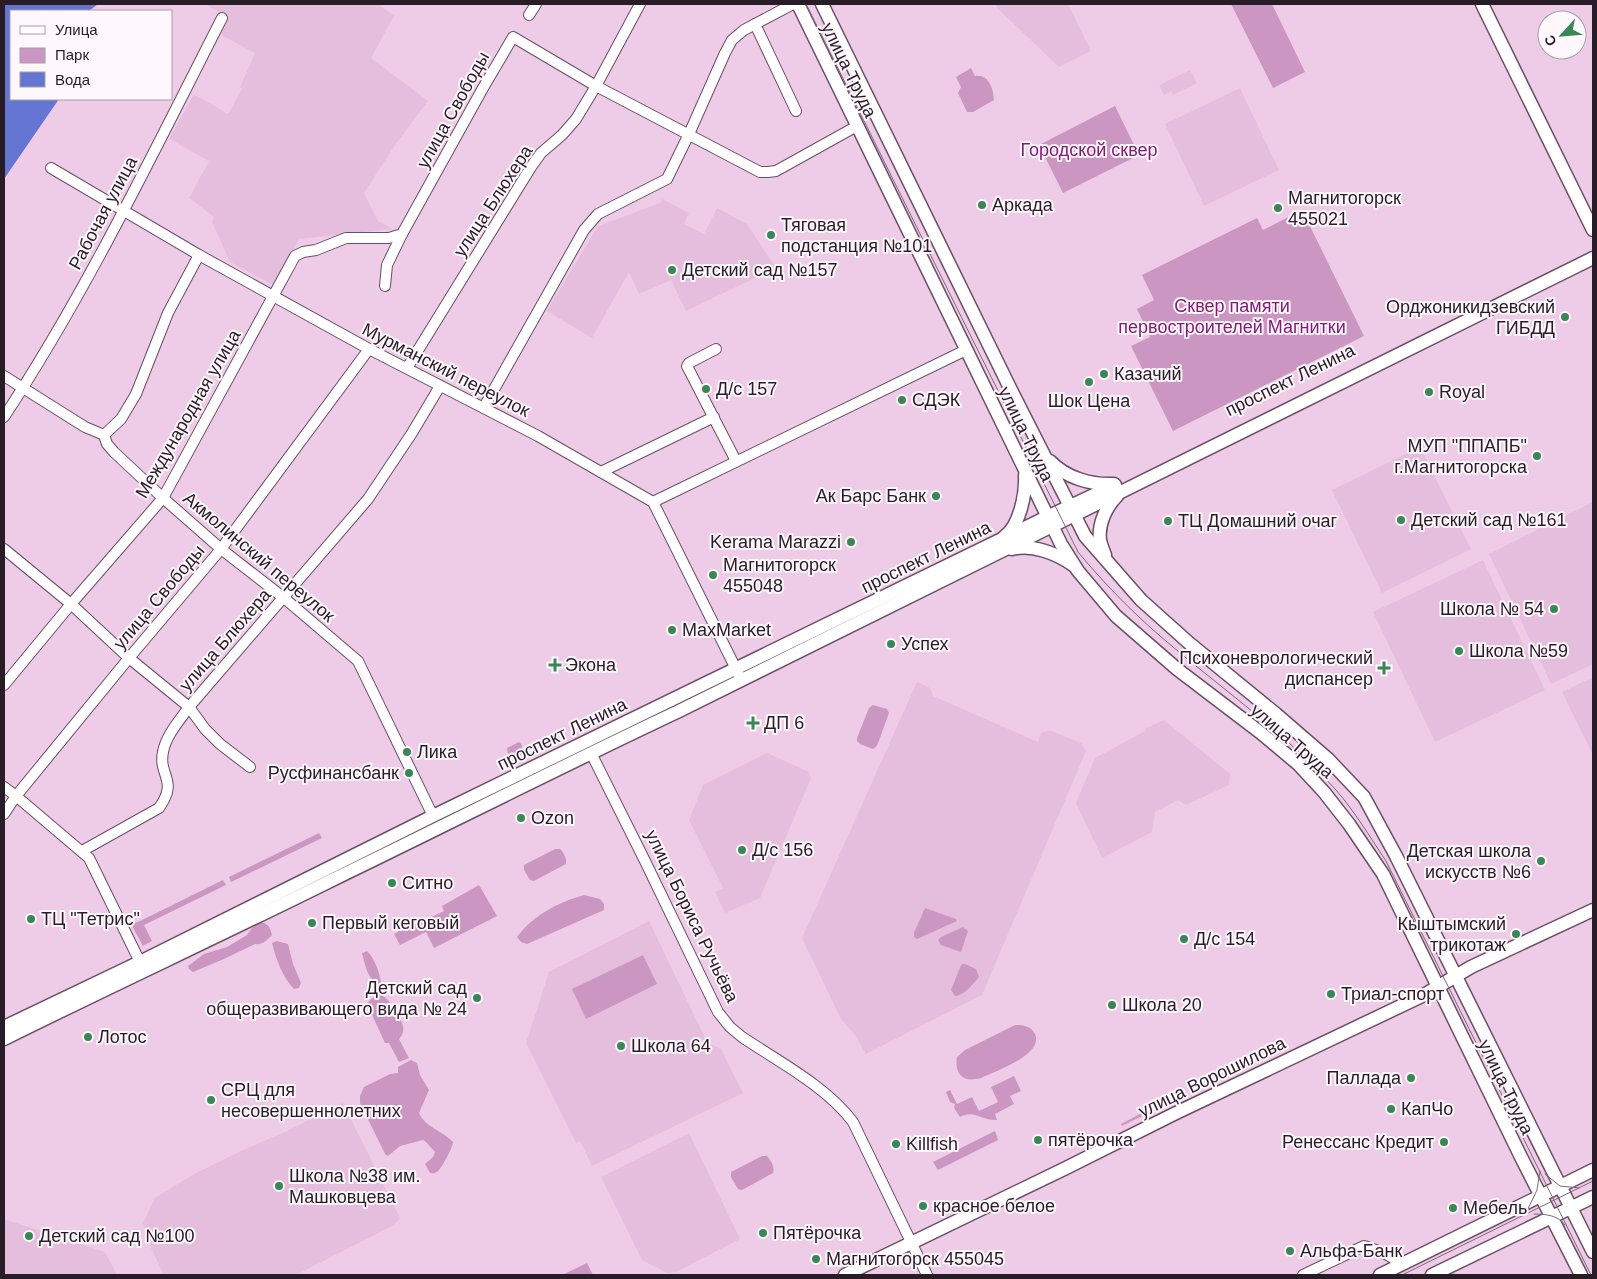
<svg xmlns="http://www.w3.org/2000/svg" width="1597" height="1279" viewBox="0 0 1597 1279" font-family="Arial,sans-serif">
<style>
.built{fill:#e6bedd}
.green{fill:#cc96c2}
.water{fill:#6575d2}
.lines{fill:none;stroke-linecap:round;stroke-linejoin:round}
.minor-casing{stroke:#6b4e65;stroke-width:12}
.major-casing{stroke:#6b4e65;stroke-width:15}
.minor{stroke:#fff;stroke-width:10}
.major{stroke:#fff;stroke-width:12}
.tram{stroke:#7e697a;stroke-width:1}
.poi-dot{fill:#398756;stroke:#fef7fc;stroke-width:2}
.labels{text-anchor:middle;stroke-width:4;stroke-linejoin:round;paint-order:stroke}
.street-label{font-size:18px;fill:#281c26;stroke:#fef7fc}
.park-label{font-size:18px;fill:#851a78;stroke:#fef7fc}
.poi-label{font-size:18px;fill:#281c26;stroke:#fef7fc;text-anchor:start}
</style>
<rect width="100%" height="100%" fill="#eecce7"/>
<!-- built -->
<g class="built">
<polygon points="205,4 378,4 394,16 371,58 428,101 395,145 364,193 378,221 392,229 299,239 275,286 230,262 212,222 214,217 189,198 209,161 169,139 194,94 228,114 242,89 240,87 255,53 221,35 228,18"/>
<polygon points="995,4 1068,4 1091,51 1059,67 997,8"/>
<polygon points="1190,70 1197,83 1173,95 1171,91 1164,95 1159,85"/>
<polygon points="1240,88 1279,170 1204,206 1165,124"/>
<polygon points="662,199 689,213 684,224 704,234 717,208 747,224 776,268 686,311 671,280 639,294 629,272 592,338 547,311 598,226 660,203"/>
<polygon points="1420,447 1471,549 1382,593 1332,490"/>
<polygon points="1593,502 1593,664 1551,684 1489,554"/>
<polygon points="1483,560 1545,690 1435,742 1373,612"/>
<polygon points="1593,677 1593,755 1562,692"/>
<polygon points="917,682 930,688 933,696 1038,742 1041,733 1049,730 1081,743 1086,751 982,995 866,1054 855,1035 841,1019 802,938"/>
<polygon points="1164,720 1230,774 1229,785 1186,805 1178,800 1155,812 1152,832 1102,858 1076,803 1095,758 1145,731 1144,729"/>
<polygon points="767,753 809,772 811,778 760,898 725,913 715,892 723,888 689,820 703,785"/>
<polygon points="649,921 707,1042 721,1049 743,1093 592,1166 580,1141 576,1143 526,1043 549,972"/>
<polygon points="343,1103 400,1218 394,1225 296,1275 164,1275 150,1246 143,1223 155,1198 194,1174 241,1151 287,1131"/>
<polygon points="689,1133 740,1239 676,1272 667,1273 642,1260 601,1177"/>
<polygon points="4,1219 105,1252 117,1275 4,1275"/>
</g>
<!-- green -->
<g class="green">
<polygon points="1231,4 1272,4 1305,72 1273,88"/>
<path d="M971,68L975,76C989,74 993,88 994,100L973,112H967L958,93L961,87L956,77Z"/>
<polygon points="1115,106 1139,155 1063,193 1039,145"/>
<polygon points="1302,210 1364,336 1173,431 1131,346 1150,337 1137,309 1154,300 1142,275 1257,218 1263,230"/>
<polygon points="873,705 887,709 889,713 877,746 873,749 860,744 857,741 857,738 869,708"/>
<polygon points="519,742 522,745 521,757 515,761 508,754 507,748"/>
<polygon points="319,833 322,838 231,882 229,877"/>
<path d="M555,849H560C564,853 567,859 566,864L534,881L530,880L524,870V865Z"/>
<polygon points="223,880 226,885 144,925 152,941 143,946 131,924 140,921"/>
<polygon points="479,885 497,916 434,948 426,932 400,945 394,934 398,932 397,926 411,919 423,921 444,911 442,906"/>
<path d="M584,895L600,899L604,904V910L527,944L521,942L517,937C533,915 559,902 584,895Z"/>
<polygon points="925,908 956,919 957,921 917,939 914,937 914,933"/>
<path d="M260,922C269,924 270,927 272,935C267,940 263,945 255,944L224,959L193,972L189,969L188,966L204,954L227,947L247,935L252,928Z"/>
<polygon points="963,927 968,931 961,952 941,945 938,940 941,937"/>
<path d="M277,941L288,944L293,964L301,983L299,988L294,989C283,978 276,959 272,943Z"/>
<path d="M367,951C375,959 379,971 381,982L379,985C368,980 365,965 362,953Z"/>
<polygon points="643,955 657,984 586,1019 572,989"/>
<path d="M963,964H965L976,969L979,977C973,984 965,995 955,996L951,990L961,965Z"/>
<path d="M379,994C388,996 402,1018 403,1027C404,1032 402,1036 399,1039L409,1058L399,1062L389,1043H385L368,1006L367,1003L370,1000Z"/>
<path d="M1015,1025C1023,1025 1031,1026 1035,1034C1044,1055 995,1071 981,1078C964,1083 954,1075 957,1057L965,1050Z"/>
<path d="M411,1060L417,1063L420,1075L429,1090L419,1113C425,1127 443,1131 453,1142C453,1147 442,1168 438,1171C434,1174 434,1173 430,1173L425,1164L433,1157L435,1152L426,1142L423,1140L400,1146L388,1156L385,1154L360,1103V1096L364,1087L390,1074L398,1073V1067Z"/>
<path d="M1014,1076L1021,1091L1010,1096L1014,1104L995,1114L997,1120C982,1121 974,1109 960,1117L954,1108L955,1104L950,1102L946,1092L950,1090L957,1104L972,1097L979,1111L998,1102L991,1087Z"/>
<polygon points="1153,1107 1154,1110 1122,1126 1121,1124"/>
<polygon points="995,1131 998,1140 938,1170 933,1162"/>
<path d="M762,1156H767C771,1161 775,1167 773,1173L742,1190L738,1189L731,1177V1172Z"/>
<polygon points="587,1263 593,1275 562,1275"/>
</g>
<!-- water -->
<polygon class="water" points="4,4 98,4 89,11 11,11 11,99 59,99 4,179"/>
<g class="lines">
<!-- minor casing -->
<g class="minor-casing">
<g id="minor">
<polyline points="529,15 536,4"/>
<polyline points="755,24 796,111"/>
<polyline points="51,168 199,255 369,349 538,436 653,502 739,675"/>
<polyline points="385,286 387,265 402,234 483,88 513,37 596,86 760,172 768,172 776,171 857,126"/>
<polyline points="716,349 689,363 687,366 736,461"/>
<polyline points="407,368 531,167 541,153 562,135 576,119 596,86 640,4"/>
<polyline points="4,376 85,427 104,435"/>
<polyline points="484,407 584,230 598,214 667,179 689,134 725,53 732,40 744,30 793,4"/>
<path d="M4,417C87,291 153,153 222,18"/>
<polyline points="104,435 107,444 114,452 163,498 221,549 284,598 358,661 433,816"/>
<polyline points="104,435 121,419 136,394 168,313 199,255"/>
<polyline points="601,472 714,417"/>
<polyline points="653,502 966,350"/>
<polyline points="4,549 71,604 129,658 189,707 205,729 220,744 250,767"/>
<polyline points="4,685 71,604 163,498 295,256 303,252 316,250 346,238 389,238 402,234"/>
<path d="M591,753L644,859L718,1012L730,1027L742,1037C779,1062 826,1086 853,1122L927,1275"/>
<polyline points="4,787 16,796 89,858 140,962"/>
<polyline points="4,814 16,796 129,658 221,549 369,349"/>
<path d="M82,851L159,808C179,780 158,776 163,752C166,735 180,720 189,707L368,499L412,433L440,386"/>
<polyline points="1303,1275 1364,1246 1384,1253 1403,1264"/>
</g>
</g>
<!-- major casing -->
<g class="major-casing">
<g id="major">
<polyline points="798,4 1061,544 1078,571 1116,616 1177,669 1261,733 1298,764 1324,792 1349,824 1383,874 1521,1157 1581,1275"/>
<polyline points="822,4 1010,388 1085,536 1141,600 1189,643 1276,714 1328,759 1364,797 1396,856 1593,1252"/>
<polyline points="1482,4 1593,230"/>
<path d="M1050,461C1066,478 1091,485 1114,484"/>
<path d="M1004,537C1020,526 1026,493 1025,475"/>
<path d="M1012,549C1032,544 1056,553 1073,565"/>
<path d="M1105,555C1103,550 1101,545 1100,540C1098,524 1106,507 1117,496"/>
<polyline points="4,1027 140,962 433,816 1047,517 1115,485"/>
<path d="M4,1039C111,986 219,936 326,883C444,826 560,767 679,711L1593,258"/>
<polyline points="845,1275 1066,1168 1176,1113 1424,995 1471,967 1593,910"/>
<polyline points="1380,1275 1593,1170"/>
<polyline points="1432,1275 1593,1197"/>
</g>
</g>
<!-- minor -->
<use href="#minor" class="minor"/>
<!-- major -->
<use href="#major" class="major"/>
<!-- tram -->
<g class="tram">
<path d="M806,4L1078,552C1103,582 1130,610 1160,636C1219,687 1284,731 1336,790C1355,812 1370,837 1386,861L1591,1275"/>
<polyline points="1545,1174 1560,1186 1579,1188"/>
<path d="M1534,1214C1545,1214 1558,1215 1565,1225"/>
<polyline points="1525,1215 1537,1190 1540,1171"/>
<polyline points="1402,1275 1593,1181"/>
</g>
</g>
<!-- markers -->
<g class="poi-dot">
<circle cx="982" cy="205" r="5"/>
<circle cx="1278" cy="208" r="5"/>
<circle cx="771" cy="235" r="5"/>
<circle cx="672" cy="270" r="5"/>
<circle cx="1565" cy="317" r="5"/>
<circle cx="1104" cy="374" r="5"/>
<circle cx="1089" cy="382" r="5"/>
<circle cx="706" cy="389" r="5"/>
<circle cx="1429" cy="392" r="5"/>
<circle cx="902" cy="400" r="5"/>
<circle cx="1537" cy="456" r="5"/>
<circle cx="936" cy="496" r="5"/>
<circle cx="1401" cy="520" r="5"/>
<circle cx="1168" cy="521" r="5"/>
<circle cx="851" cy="542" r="5"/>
<circle cx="713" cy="575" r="5"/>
<circle cx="1554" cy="609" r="5"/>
<circle cx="672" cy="630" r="5"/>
<circle cx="891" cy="644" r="5"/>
<circle cx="1459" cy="651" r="5"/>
<path d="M552.5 657.5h5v5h5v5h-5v5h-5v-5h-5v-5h5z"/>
<path d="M1381.5 660.5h5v5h5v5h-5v5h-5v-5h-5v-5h5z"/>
<path d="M750.5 715.5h5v5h5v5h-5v5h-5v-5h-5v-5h5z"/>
<circle cx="407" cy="752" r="5"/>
<circle cx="409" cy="773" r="5"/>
<circle cx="521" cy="818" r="5"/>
<circle cx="742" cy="850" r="5"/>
<circle cx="1541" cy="861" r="5"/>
<circle cx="392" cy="883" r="5"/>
<circle cx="31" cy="919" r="5"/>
<circle cx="312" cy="923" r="5"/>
<circle cx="1516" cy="934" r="5"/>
<circle cx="1184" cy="939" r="5"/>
<circle cx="1331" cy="994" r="5"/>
<circle cx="477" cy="998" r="5"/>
<circle cx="1112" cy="1005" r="5"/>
<circle cx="88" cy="1037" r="5"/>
<circle cx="621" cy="1046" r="5"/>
<circle cx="1411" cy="1078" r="5"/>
<circle cx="211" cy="1100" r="5"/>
<circle cx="1391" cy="1109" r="5"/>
<circle cx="1038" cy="1140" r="5"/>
<circle cx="1444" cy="1142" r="5"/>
<circle cx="896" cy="1144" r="5"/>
<circle cx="279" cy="1186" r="5"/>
<circle cx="923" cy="1206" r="5"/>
<circle cx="1453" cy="1208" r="5"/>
<circle cx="763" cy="1233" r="5"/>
<circle cx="29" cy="1236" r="5"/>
<circle cx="1290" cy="1251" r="5"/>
<circle cx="816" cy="1259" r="5"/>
</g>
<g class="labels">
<!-- street labels -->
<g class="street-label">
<text transform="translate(849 70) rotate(64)" y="6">улица Труда</text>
<text transform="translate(453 110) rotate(-61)" y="6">улица Свободы</text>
<text transform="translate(493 201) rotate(-57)" y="6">улица Блюхера</text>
<text transform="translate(103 213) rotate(-62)" y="6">Рабочая улица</text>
<text transform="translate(446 370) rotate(27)" y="6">Мурманский переулок</text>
<text transform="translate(1290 380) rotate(-26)" y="6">проспект Ленина</text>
<text transform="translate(188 414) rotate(-60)" y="6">Международная улица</text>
<text transform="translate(1026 434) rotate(64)" y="6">улица Труда</text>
<text transform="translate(259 557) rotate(40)" y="6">Акмолинский переулок</text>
<text transform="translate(926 557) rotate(-26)" y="6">проспект Ленина</text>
<text transform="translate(159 597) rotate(-50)" y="6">улица Свободы</text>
<text transform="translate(225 640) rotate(-49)" y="6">улица Блюхера</text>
<text transform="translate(562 734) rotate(-26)" y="6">проспект Ленина</text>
<text transform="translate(1292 741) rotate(41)" y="6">улица Труда</text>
<text transform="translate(692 916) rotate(64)" y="6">улица Бориса Ручьёва</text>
<text transform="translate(1212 1077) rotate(-26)" y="6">улица Ворошилова</text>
<text transform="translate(1506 1087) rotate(64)" y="6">улица Труда</text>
</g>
<!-- park labels -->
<g class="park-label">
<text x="1089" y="156">Городской сквер</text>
<text x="1232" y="312">Сквер памяти<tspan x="1232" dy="21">первостроителей Магнитки</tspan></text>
</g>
<!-- poi labels -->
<g class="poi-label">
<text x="1288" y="204">Магнитогорск<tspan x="1288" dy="21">455021</tspan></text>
<text x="992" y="211">Аркада</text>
<text x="781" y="231">Тяговая<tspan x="781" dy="21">подстанция №101</tspan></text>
<text x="682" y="276">Детский сад №157</text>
<text x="1555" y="313" text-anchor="end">Орджоникидзевский<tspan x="1555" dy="21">ГИБДД</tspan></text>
<text x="1114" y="380">Казачий</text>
<text x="716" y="395">Д/с 157</text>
<text x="1439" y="398">Royal</text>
<text x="912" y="406">СДЭК</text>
<text x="1089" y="407" text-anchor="middle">Шок Цена</text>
<text x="1527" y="452" text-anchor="end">МУП "ППАПБ"<tspan x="1527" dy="21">г.Магнитогорска</tspan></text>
<text x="926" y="502" text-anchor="end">Ак Барс Банк</text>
<text x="1411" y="526">Детский сад №161</text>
<text x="1178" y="527">ТЦ Домашний очаг</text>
<text x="841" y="548" text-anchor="end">Kerama Marazzi</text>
<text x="723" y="571">Магнитогорск<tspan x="723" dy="21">455048</tspan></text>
<text x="1544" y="615" text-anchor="end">Школа № 54</text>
<text x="682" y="636">MaxMarket</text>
<text x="901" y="650">Успех</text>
<text x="1469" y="657">Школа №59</text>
<text x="1373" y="664" text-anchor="end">Психоневрологический<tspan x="1373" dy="21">диспансер</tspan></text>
<text x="565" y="671">Экона</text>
<text x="764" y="729">ДП 6</text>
<text x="417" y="758">Лика</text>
<text x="399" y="779" text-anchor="end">Русфинансбанк</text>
<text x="531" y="824">Ozon</text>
<text x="752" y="856">Д/с 156</text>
<text x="1531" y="857" text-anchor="end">Детская школа<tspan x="1531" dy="21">искусств №6</tspan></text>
<text x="402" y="889">Ситно</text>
<text x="41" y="925">ТЦ "Тетрис"</text>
<text x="322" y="929">Первый кеговый</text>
<text x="1506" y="930" text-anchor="end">Кыштымский<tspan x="1506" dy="21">трикотаж</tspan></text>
<text x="1194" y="945">Д/с 154</text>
<text x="467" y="994" text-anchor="end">Детский сад<tspan x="467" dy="21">общеразвивающего вида № 24</tspan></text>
<text x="1341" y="1000">Триал-спорт</text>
<text x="1122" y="1011">Школа 20</text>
<text x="98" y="1043">Лотос</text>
<text x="631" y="1052">Школа 64</text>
<text x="1401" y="1084" text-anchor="end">Паллада</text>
<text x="221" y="1096">СРЦ для<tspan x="221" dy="21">несовершеннолетних</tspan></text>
<text x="1401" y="1115">КапЧо</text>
<text x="1048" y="1146">пятёрочка</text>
<text x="1434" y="1148" text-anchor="end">Ренессанс Кредит</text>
<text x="906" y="1150">Killfish</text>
<text x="289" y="1182">Школа №38 им.<tspan x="289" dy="21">Машковцева</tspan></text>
<text x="933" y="1212">красное белое</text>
<text x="1463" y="1214">Мебель</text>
<text x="773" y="1239">Пятёрочка</text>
<text x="39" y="1242">Детский сад №100</text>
<text x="1300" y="1257">Альфа-Банк</text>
<text x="826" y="1265">Магнитогорск 455045</text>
</g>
</g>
<!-- border -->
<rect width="1597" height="1279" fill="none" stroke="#281c26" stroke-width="10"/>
<!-- legend -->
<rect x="10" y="10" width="162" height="90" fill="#fef7fc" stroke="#a89fa6"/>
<rect x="20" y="26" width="25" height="8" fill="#ffffff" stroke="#a89fa6"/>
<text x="55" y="35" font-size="15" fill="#281c26">Улица</text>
<rect x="20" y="48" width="25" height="15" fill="#cc96c2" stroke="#a89fa6"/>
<text x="55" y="60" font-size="15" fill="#281c26">Парк</text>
<rect x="20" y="72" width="25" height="15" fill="#6575d2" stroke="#a89fa6"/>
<text x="55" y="85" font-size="15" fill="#281c26">Вода</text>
<!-- north arrow -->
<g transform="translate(1562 35) rotate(244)"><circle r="24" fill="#fef7fc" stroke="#a89fa6"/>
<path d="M0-4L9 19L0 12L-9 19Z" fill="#398756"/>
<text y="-8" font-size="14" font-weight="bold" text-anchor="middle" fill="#281c26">С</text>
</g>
</svg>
